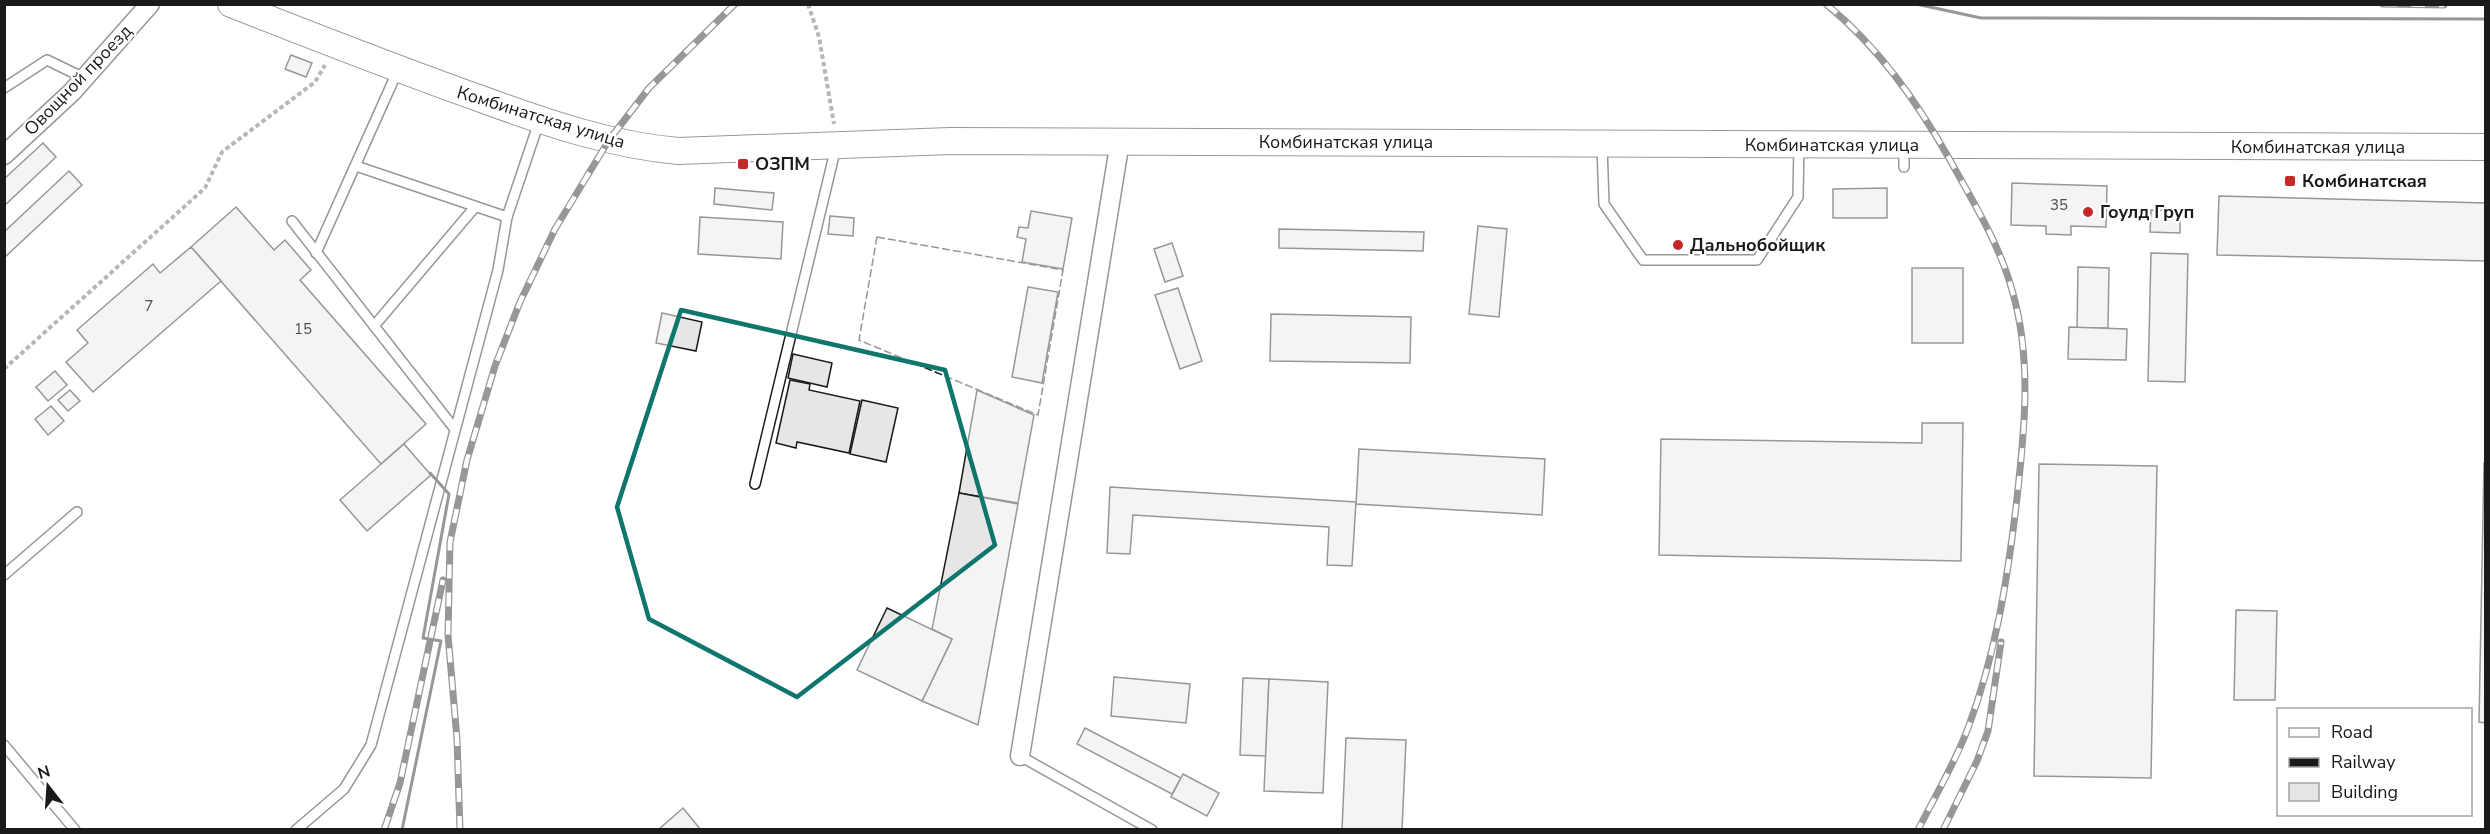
<svg xmlns="http://www.w3.org/2000/svg" width="2490" height="834" viewBox="0 0 2490 834" font-family="'Nunito Sans',sans-serif">
<style>
.building{fill:#e6e6e6;stroke:#1a1a1a;stroke-width:1.5}
.lines{fill:none;stroke-linecap:round;stroke-linejoin:round}
.service-casing{stroke:#1a1a1a;stroke-width:12}
.minor-casing{stroke:#1a1a1a;stroke-width:21}
.secondary-casing{stroke:#1a1a1a;stroke-width:28}
.path{stroke:#5f5f5f;stroke-width:4;stroke-dasharray:4.5 3;stroke-linecap:butt}
.service{stroke:#fff;stroke-width:9}
.minor{stroke:#fff;stroke-width:18}
.secondary{stroke:#fff;stroke-width:26}
.rail-casing{stroke:#1a1a1a;stroke-width:7}
.rail{stroke:#fff;stroke-width:4.5;stroke-dasharray:14;stroke-linecap:butt}
.fence{stroke:#1a1a1a;stroke-width:1.5;stroke-dasharray:8 3;stroke-linecap:butt}
.wall{stroke:#1a1a1a;stroke-width:3}
.marked{fill:none;stroke:#0f766e;stroke-width:4.5;stroke-linejoin:round}
.poi-dot{fill:#c62828;stroke:#fff;stroke-width:2}
.labels{text-anchor:middle;stroke-width:4.5;stroke-linejoin:round;paint-order:stroke}
.number-label{font-size:15px;fill:#4d4d4d}
.street-label{font-size:18px;fill:#1a1a1a;stroke:#fff}
.poi-label{font-size:18px;font-weight:bold;fill:#1a1a1a;stroke:#fff;text-anchor:start}
</style>
<rect width="100%" height="100%" fill="#fff"/>
<!-- building -->
<g class="building">
<polygon points="291,55 312,63 306,77 285,69"/>
<polygon points="43,143 56,157 4,206 4,179"/>
<polygon points="69,171 82,185 4,258 4,232"/>
<polygon points="2012,183 2107,186 2106,227 2071,226 2071,235 2046,234 2046,226 2011,225"/>
<polygon points="715,188 774,193 772,210 714,204"/>
<polygon points="1887,188 1887,218 1833,218 1833,189"/>
<polygon points="2219,196 2486,203 2486,261 2217,255"/>
<polygon points="236,207 274,250 285,240 311,270 300,280 426,424 381,464 191,247"/>
<polygon points="2151,210 2180,211 2180,233 2150,232"/>
<polygon points="1031,211 1072,218 1063,269 1022,262 1026,239 1017,237 1019,227 1028,228"/>
<polygon points="830,216 854,218 853,236 828,234"/>
<polygon points="700,217 783,222 781,259 698,254"/>
<polygon points="1478,226 1507,229 1499,317 1469,314"/>
<polygon points="1279,229 1424,232 1423,251 1279,248"/>
<polygon points="1172,243 1183,276 1165,282 1154,249"/>
<polygon points="191,247 221,281 93,392 66,362 88,343 77,330 153,264 160,273"/>
<polygon points="2151,253 2188,254 2185,382 2148,381"/>
<polygon points="2078,267 2109,268 2108,328 2077,328"/>
<rect x="1912" y="268" width="51" height="75"/>
<polygon points="1028,287 1058,292 1042,383 1012,377"/>
<polygon points="1178,288 1202,361 1180,369 1155,295"/>
<polygon points="662,313 702,322 696,351 656,343"/>
<polygon points="1271,314 1411,317 1410,363 1270,361"/>
<polygon points="2069,327 2127,329 2126,360 2068,359"/>
<polygon points="793,354 832,363 827,387 788,378"/>
<polygon points="55,371 67,385 48,401 36,387"/>
<polygon points="790,380 810,384 809,390 860,401 849,453 797,442 796,448 776,443"/>
<polygon points="70,390 80,401 68,411 58,400"/>
<polygon points="977,390 1034,415 1018,503 959,493"/>
<polygon points="862,400 898,408 886,462 850,454"/>
<polygon points="51,406 64,421 48,435 35,419"/>
<polygon points="1922,423 1963,423 1961,561 1659,555 1661,439 1922,443"/>
<polygon points="404,444 431,475 367,531 340,500"/>
<polygon points="1359,449 1545,459 1542,515 1356,504"/>
<polygon points="2484,463 2486,463 2486,723 2479,722"/>
<polygon points="2039,464 2157,466 2151,778 2034,776"/>
<polygon points="1110,487 1356,502 1352,566 1327,565 1329,527 1133,515 1130,554 1107,553"/>
<polygon points="959,493 1018,504 978,725 922,701 952,639 932,629"/>
<polygon points="887,608 952,639 922,701 857,670"/>
<polygon points="2236,610 2277,611 2275,700 2234,700"/>
<polygon points="1114,677 1190,684 1186,723 1111,716"/>
<polygon points="1243,678 1269,679 1266,756 1240,755"/>
<polygon points="1269,679 1328,682 1323,793 1264,791"/>
<polygon points="1085,728 1181,778 1172,794 1077,744"/>
<polygon points="1346,738 1406,740 1402,830 1342,830"/>
<polygon points="1183,774 1219,793 1207,816 1171,797"/>
<polygon points="683,808 701,830 658,830"/>
</g>
<g class="lines">
<!-- service casing -->
<g class="service-casing">
<g id="service">
<polyline points="4,88 47,60 84,78"/>
<polyline points="1602,146 1604,204 1643,260 1757,260 1798,197 1799,145"/>
<polyline points="1904,146 1904,167"/>
<polyline points="356,166 507,217"/>
<polyline points="292,221 454,428"/>
<polyline points="316,253 398,70"/>
<polyline points="374,326 475,207"/>
<polyline points="755,484 836,147"/>
<polyline points="4,575 77,512"/>
<polyline points="4,745 75,830"/>
<polyline points="1020,756 1152,830"/>
<polyline points="296,830 344,789 371,745 498,270 507,217 539,122"/>
</g>
</g>
<!-- minor casing -->
<g class="minor-casing">
<g id="minor">
<polyline points="4,155 72,92 150,4"/>
<polyline points="1020,756 1120,141"/>
</g>
</g>
<!-- secondary casing -->
<g class="secondary-casing">
<path id="secondary" d="M231,4C315,37 399,70 484,100C547,123 611,145 678,151L950,141L2486,147"/>
</g>
<!-- path -->
<g class="path">
<polyline points="808,4 819,37 834,124"/>
<polyline points="4,369 205,188 222,152 315,82 325,65"/>
</g>
<!-- service -->
<use href="#service" class="service"/>
<!-- minor -->
<use href="#minor" class="minor"/>
<!-- secondary -->
<use href="#secondary" class="secondary"/>
<!-- rail casing -->
<g class="rail-casing">
<g id="rail">
<path d="M1826,4C1879,48 1916,100 1950,160C1973,202 1999,243 2012,290C2033,361 2024,435 2016,507C2007,582 1995,657 1968,728C1955,763 1935,796 1918,830"/>
<polyline points="2383,4 2444,5"/>
<polyline points="384,830 400,783 443,580"/>
<polyline points="460,830 457,739 448,635 450,542 467,460 495,366 520,302 555,229 609,140 649,88 735,4"/>
<polyline points="1943,830 1977,761 1988,731 2001,642"/>
</g>
</g>
<!-- rail -->
<use href="#rail" class="rail"/>
<!-- fence -->
<polygon class="fence" points="877,237 1063,270 1038,415 859,340"/>
<!-- wall -->
<g class="wall">
<polyline points="1916,4 1981,18 2486,19"/>
<polyline points="402,830 441,641 423,638 449,494 430,473"/>
</g>
</g>
<!-- marked area -->
<path d="M0 0H2490V834H0ZM681,310L945,370L995,545L797,697L649,619L617,507Z" fill="#fff" fill-opacity=".55" fill-rule="evenodd"/>
<path class="marked" d="M681,310L945,370L995,545L797,697L649,619L617,507Z"/>
<!-- markers -->
<g class="poi-dot">
<rect x="737" y="158" width="12" height="12" rx="3"/>
<rect x="2284" y="175" width="12" height="12" rx="3"/>
<circle cx="2088" cy="212" r="6"/>
<circle cx="1678" cy="245" r="6"/>
</g>
<g class="labels">
<!-- number labels -->
<g class="number-label">
<text x="2059" y="210">35</text>
<text x="149" y="311">7</text>
<text x="303" y="334">15</text>
</g>
<!-- street labels -->
<g class="street-label">
<text transform="translate(78 80) rotate(-46)" y="6">Овощной проезд</text>
<text transform="translate(541 117) rotate(17)" y="6">Комбинатская улица</text>
<text x="1346" y="148">Комбинатская улица</text>
<text x="1832" y="151">Комбинатская улица</text>
<text x="2318" y="153">Комбинатская улица</text>
</g>
<!-- poi labels -->
<g class="poi-label">
<text x="755" y="170">ОЗПМ</text>
<text x="2302" y="187">Комбинатская</text>
<text x="2100" y="218">Гоулд Груп</text>
<text x="1690" y="251">Дальнобойщик</text>
</g>
</g>
<!-- border -->
<rect width="2490" height="834" fill="none" stroke="#1a1a1a" stroke-width="12"/>
<!-- legend -->
<rect x="2277" y="708" width="195" height="108" fill="#ffffff" stroke="#a3a3a3" stroke-width="1.5"/>
<rect x="2289" y="728" width="30" height="9" fill="#ffffff" stroke="#a3a3a3" stroke-width="1.5"/>
<text x="2331" y="738" font-size="18" fill="#1a1a1a">Road</text>
<rect x="2289" y="758" width="30" height="9" fill="#1a1a1a" stroke="#a3a3a3" stroke-width="1.5"/>
<text x="2331" y="768" font-size="18" fill="#1a1a1a">Railway</text>
<rect x="2289" y="783" width="30" height="18" fill="#e6e6e6" stroke="#a3a3a3" stroke-width="1.5"/>
<text x="2331" y="798" font-size="18" fill="#1a1a1a">Building</text>
<!-- north arrow -->
<g transform="translate(48 786) rotate(343)" stroke="#ffffff" stroke-width="4.5" paint-order="stroke">
<path d="M0-4.5L10 22L0 15L-10 22Z" fill="#1a1a1a"/>
<text y="-9" font-size="16" font-weight="bold" text-anchor="middle" fill="#1a1a1a">N</text>
</g>
</svg>
